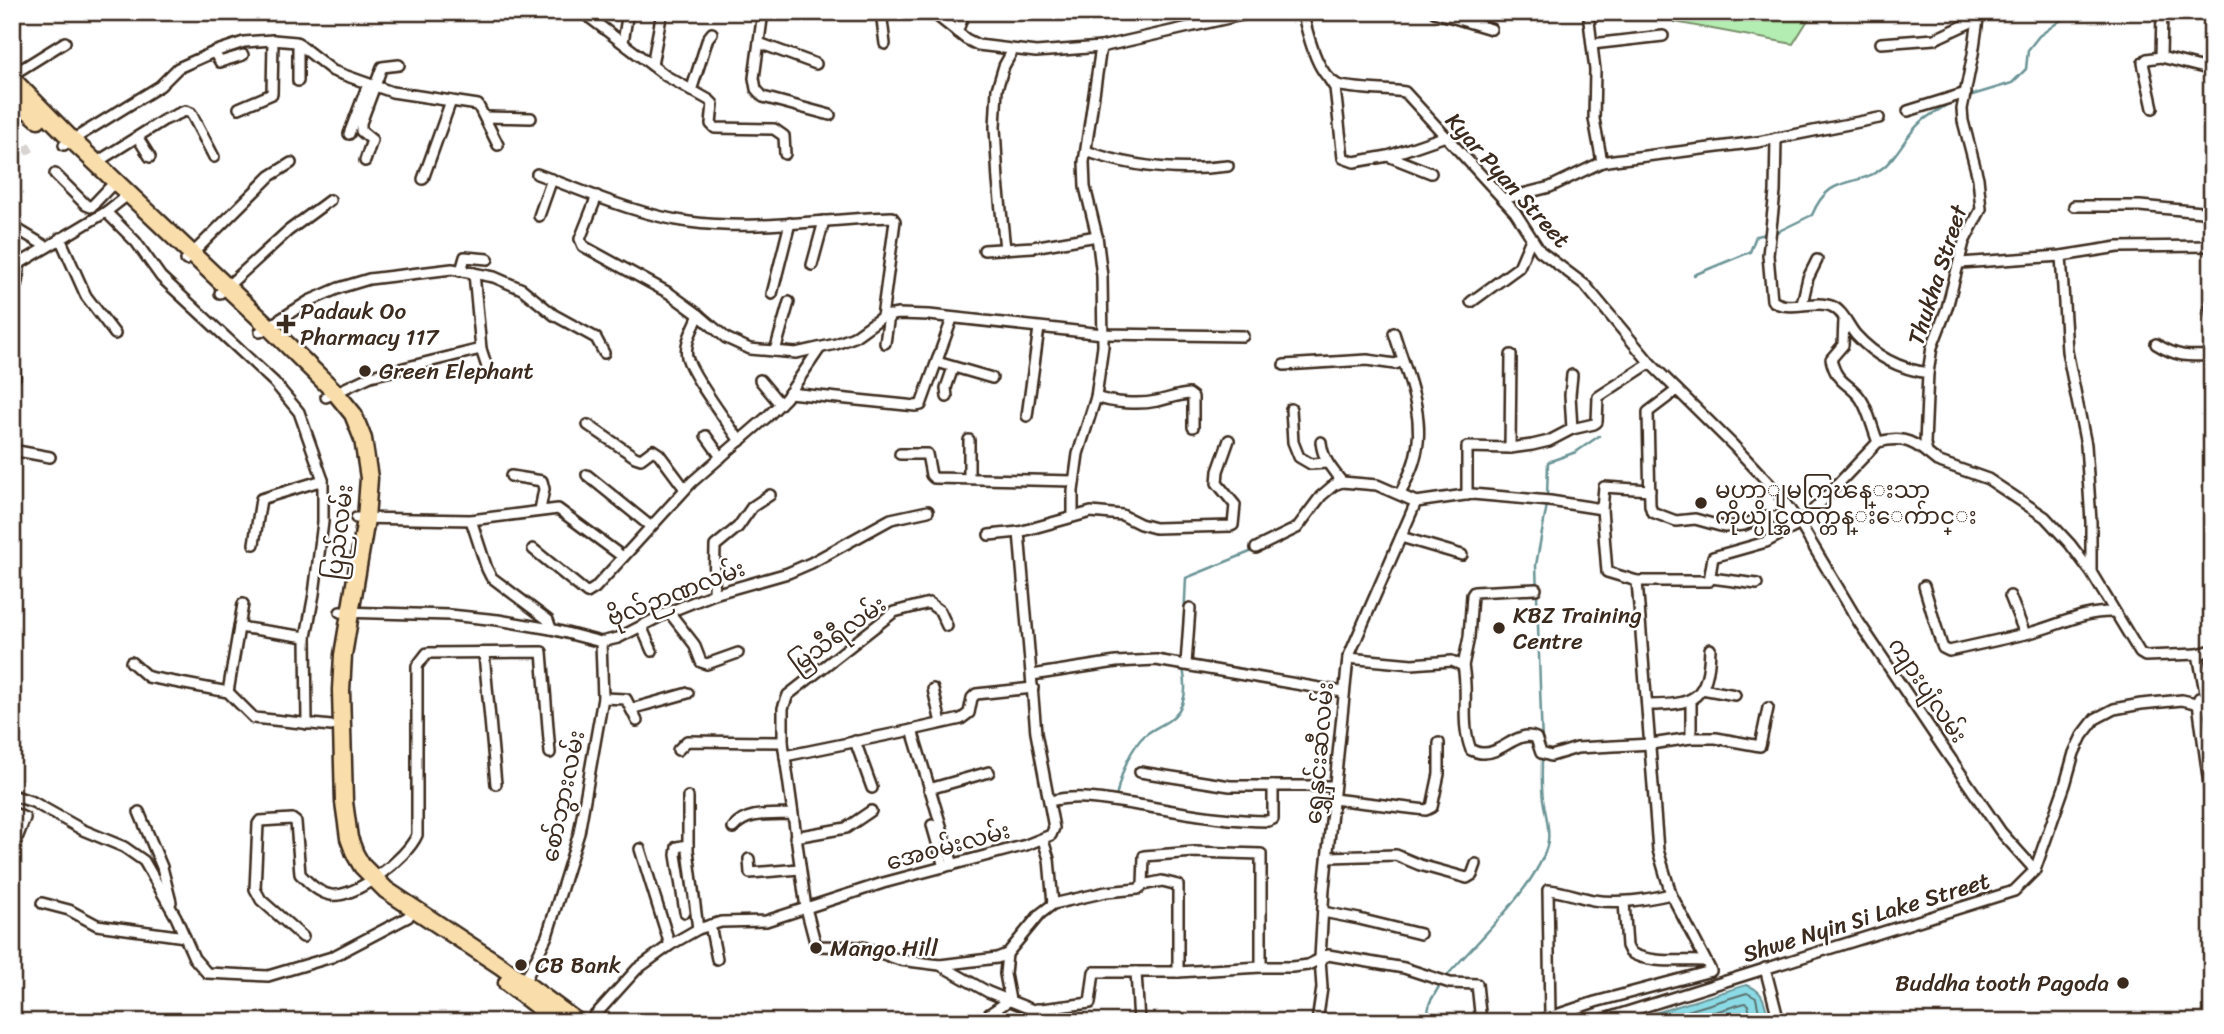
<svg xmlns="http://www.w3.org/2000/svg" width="2224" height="1034" viewBox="0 0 2224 1034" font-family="Sriracha,'Noto Sans Myanmar',sans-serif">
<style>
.green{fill:#b3edb1;stroke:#778c68;stroke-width:2}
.water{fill:#8bdbe6;stroke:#6b9496;stroke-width:2}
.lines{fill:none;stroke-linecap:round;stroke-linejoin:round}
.shore{stroke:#5b716e;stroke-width:2}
.stream{stroke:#6b9496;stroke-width:2.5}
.street-tunnel{stroke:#d8d4d2;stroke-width:9;stroke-dasharray:9 4.5;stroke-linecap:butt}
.street-casing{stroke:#3b2a1e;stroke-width:14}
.highway-casing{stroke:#3b2a1e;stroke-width:21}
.street{stroke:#fff;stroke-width:9}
.highway{stroke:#f9deab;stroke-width:16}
.poi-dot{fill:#3b2a1e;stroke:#fff;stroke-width:2.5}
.labels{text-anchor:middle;stroke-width:5;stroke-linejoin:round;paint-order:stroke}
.street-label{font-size:23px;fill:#3b2a1e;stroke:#fff}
.poi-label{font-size:23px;fill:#3b2a1e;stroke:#fff;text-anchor:start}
</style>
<rect width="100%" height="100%" fill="#fff"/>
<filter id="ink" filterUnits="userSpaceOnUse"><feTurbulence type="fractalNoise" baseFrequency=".0143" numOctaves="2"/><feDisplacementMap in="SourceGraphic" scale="14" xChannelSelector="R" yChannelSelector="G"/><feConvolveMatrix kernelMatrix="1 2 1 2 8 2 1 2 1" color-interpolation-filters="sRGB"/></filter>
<g filter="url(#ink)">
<!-- green -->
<polygon class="green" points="1671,12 1813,12 1793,44 1674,22"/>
<!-- water -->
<path class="water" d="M1746,985C1765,990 1765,1005 1769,1022H1626Z"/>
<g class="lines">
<!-- shore -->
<g class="shore">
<polyline points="1651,1022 1747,993 1756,998 1761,1022"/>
<polyline points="1681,1022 1745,1003 1748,1005 1752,1022"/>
</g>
<!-- stream -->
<g class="stream">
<polyline points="1969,96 2012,83 2026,69 2028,50 2039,36 2072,12"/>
<path d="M1777,232L1812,215C1831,170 1857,191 1886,165C1899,153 1907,134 1921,122C1930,114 1943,108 1953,101"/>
<polyline points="1694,275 1750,252 1756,236 1766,234"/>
<polyline points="1547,498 1548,462 1576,452 1599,436"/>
<polyline points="1182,661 1186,578 1255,550"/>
<polyline points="1542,746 1536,565 1547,505"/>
<path d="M1116,798C1120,777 1127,755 1141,739C1149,730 1159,727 1168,721C1187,708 1187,688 1183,668"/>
<path d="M1445,978C1473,945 1542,882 1548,841C1550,826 1545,813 1543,799C1541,785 1542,770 1542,756"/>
<polyline points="1426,1022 1430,1002 1441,983"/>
</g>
<!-- street-tunnel -->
<polyline class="street-tunnel" points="12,158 34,146"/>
<!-- street casing -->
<g class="street-casing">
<g id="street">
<polyline points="582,12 666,76 709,100 713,104 711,124 715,128 774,129 784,136 785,154"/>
<polyline points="763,12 754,78 756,89 763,97 830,115"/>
<polyline points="881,12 885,44"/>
<polyline points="932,12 966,39 978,45 1036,52 1101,47 1255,12"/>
<path d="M1302,12C1308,33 1316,75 1338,85C1348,89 1390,90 1405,92L1515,212L1540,251L1585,285L1650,363L1733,445L1777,492L1800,524L1858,621L1944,749L2001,832L2035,870"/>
<polyline points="1434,12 1491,29"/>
<polyline points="1979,12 1973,54 1962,109 1963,121 1978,178 1981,209 1964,242 1947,308 1932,347 1928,373 1925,444 1927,453 1937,461 1988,479 2045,517 2070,544 2091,572 2140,653 2145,656 2198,654 2212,730"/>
<polyline points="2162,12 2161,57 2212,70"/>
<polyline points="1589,21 1595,70 1594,119 1602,162"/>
<polyline points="957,32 965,12"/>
<polyline points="623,42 628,12"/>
<polyline points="759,43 816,64"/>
<polyline points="1881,43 1935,39 1978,19"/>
<polyline points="1592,44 1663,36"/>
<polyline points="214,52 220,62 243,55"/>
<polyline points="652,65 662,12"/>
<polyline points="12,75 65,42"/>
<polyline points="1329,79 1335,88 1343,158 1354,162 1388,156 1431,173"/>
<polyline points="298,81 298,43"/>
<polyline points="691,91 708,38 712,33"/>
<polyline points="239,108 272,94 273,40"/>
<polyline points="2153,108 2143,63 2147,59 2161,57"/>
<polyline points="1908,111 1966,93"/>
<polyline points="485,117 531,118"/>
<polyline points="349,134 368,84"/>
<polyline points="138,138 150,157"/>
<path d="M1776,138L1775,192L1768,255L1772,300C1786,313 1814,299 1831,306C1843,310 1848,326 1856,335C1875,356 1900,369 1928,373"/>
<polyline points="64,145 160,86 178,68 214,52 244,42 273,40 296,42 333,71 392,92 478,105 498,145"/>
<path d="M1086,151C1133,168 1179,172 1228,166"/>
<polyline points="1388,156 1446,136"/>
<polyline points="365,161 372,140 361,131 361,123 382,67 399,65"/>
<polyline points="97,162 164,120 185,111 191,113 214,157"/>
<polyline points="55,174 86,205 91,207 109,188"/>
<path d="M537,174C586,192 637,215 689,222C756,231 825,219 892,217L895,221L882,317"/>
<polyline points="423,179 451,101"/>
<polyline points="597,196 580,239 583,246 669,293 699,315 726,338 750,349 796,353 836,344 854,337 882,317 898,314 929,315 1103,334 1243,336"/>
<polyline points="1503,199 1550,187 1602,162 1614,160 1758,142 1879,118"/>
<polyline points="2074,206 2140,206 2212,213"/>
<polyline points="106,212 136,242 161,277 274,382 299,412 323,480 323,522 314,594 306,637 307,724"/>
<polyline points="539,216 552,179"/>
<polyline points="12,226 47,247"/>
<polyline points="60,238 86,296 115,334"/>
<polyline points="1005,249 998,181 995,127 997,89 1004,66 1013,50"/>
<polyline points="984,250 1033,247 1097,236"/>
<polyline points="2061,256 2067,351 2086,445 2091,522 2091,571"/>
<polyline points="186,260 270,176 291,163"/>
<polyline points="1960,263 2061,256 2118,247 2212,246"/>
<polyline points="812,265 824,221"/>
<polyline points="12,268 106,212 129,194"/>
<polyline points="461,271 465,257 488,259"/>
<polyline points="474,273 481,349 489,373"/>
<polyline points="220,293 288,231 330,200"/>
<polyline points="772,294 790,223"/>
<polyline points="12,295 17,283 20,263"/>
<polyline points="1471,302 1519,267 1531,239"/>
<polyline points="1802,304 1808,278 1817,260"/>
<polyline points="2210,304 2212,316"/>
<path d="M699,315C694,327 684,343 687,357C692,376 727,422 740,441"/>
<path d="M1844,319L1843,345L1831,359C1837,385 1849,382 1861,399C1869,411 1872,428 1878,442"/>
<polyline points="260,332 309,301 339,288 369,279 452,269 494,277 522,289 554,315 596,338 604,353"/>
<path d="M1394,333C1406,372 1427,417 1415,458C1412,470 1406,482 1400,494"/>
<polyline points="885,343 889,315"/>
<path d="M2156,344C2177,357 2188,357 2212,355"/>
<polyline points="12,349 15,377"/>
<polyline points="775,351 789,302"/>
<polyline points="937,362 992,378"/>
<polyline points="1284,365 1367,360 1395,364 1403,361"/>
<polyline points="1572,375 1570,395 1572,429"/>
<polyline points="760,380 780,404"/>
<polyline points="1677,390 1648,412 1650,505 1652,512 1676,521 1695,519 1724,527 1744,525 1764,516 1784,518 1798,524"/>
<polyline points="789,393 916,406 921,405 952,319"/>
<polyline points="326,397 371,376 481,349"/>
<polyline points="947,397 946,388 953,368"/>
<path d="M1096,397C1112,403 1139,405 1157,401C1168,399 1177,395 1189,394L1193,397V427"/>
<polyline points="1291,409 1293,442 1299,457 1311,464 1327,463"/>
<polyline points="1027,416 1039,328"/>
<polyline points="588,425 635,457 641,459 653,450 659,454 685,489"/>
<polyline points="706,436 721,457"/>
<path d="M1321,442C1323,460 1332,469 1342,482"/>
<polyline points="1510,448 1511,355"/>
<polyline points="12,450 50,457"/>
<polyline points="900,454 927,454 931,475 934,478 1074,481"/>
<polyline points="587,475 650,526"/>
<polyline points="511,476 542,481 544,489 540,510"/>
<polyline points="969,477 969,440"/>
<polyline points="1467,495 1467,447 1510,448 1532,445 1549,441 1572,429 1594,424 1597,422 1598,397 1650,363"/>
<polyline points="1602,509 1604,487 1650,490"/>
<polyline points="1073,515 1073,491 1078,454 1096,397 1103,346 1102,276 1097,236 1085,187 1084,162 1101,47"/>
<polyline points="356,518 471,520 558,509 623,557"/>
<polyline points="471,520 487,569 491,577 548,620 551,629"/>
<polyline points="989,535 1019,532 1091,512 1122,515 1140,524 1155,528 1231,526 1233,525 1235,505 1217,483 1218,471 1229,440"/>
<polyline points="1401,537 1462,555"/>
<polyline points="254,544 261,499 323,480"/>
<path d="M1256,548L1297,528L1321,496L1334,485L1342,482L1377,485L1416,502L1472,494L1550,501L1602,509L1607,572L1637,581H1709L1713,557L1766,542L1800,524L1878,442C1899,437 1910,439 1927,453"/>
<polyline points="533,549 587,593 595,588 692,482 767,417 786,398 820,348"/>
<polyline points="1711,578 1757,584"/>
<polyline points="1924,586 1941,643 1943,648 1949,651 2025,634"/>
<polyline points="714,594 715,546 738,527 752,507 770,495"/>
<path d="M2010,596L2025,634C2056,627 2081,611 2114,612"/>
<polyline points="340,612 450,615 498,620 551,629 601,642 618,638 669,612 714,594 788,573 811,563 891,519 928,511"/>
<polyline points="669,612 694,644 701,662 707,664 738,653"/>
<polyline points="947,626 940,611 929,603 894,612 788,695 783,708 783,742 806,908 816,946 863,947 900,960 940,965 988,992 1033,1010 1090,1003 1094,972 1178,972 1261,967 1292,967 1308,965 1328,955 1404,968 1450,983 1477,984 1481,1022"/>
<polyline points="239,627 306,637"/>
<polyline points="642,628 652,651"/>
<polyline points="484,654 496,784"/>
<polyline points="2198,654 2212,650"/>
<path d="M1348,658L1412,664L1452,661L1463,666C1469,694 1460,722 1471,750C1474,751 1478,753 1482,753C1501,755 1518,729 1536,738L1541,753L1551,756L1577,748L1651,744L1691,738H1716L1760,746L1768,708"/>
<polyline points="131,662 148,677 228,692 254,718 331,726"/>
<polyline points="1186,664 1190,608"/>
<polyline points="1463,666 1469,637 1472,595 1474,592 1536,589"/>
<polyline points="1032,675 1116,662 1156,660 1343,692"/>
<polyline points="933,689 941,723"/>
<polyline points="1702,689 1735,695"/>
<polyline points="228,692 243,604"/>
<polyline points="603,698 626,699 637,721"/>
<polyline points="2199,698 2198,703 2212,806"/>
<polyline points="1691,700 1691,738"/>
<path d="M1648,705C1695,705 1708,699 1710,649"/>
<polyline points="631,709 688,693"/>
<polyline points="855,741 872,788"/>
<polyline points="678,750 687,741 783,742"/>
<polyline points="785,756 912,730"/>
<polyline points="1140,772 1230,786 1334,786"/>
<polyline points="929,789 989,772"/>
<polyline points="12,795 33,802 83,830 124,847 144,861 176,917 194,958 207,973 268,976 332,957 408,917 413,909"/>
<polyline points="688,797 688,850 698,929"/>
<polyline points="1333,799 1426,810 1432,807 1439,774 1439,743"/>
<path d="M1050,801C1079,794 1104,800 1132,804C1177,811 1222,821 1268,821L1273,819V786"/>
<polyline points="12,812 25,818 12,851"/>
<polyline points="139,812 162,867 171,902"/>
<polyline points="932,825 944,867"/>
<path d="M733,828C747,811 771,815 792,814"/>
<polyline points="795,837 846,828 871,811"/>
<polyline points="1043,840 1049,859 1053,904"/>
<polyline points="640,849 670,945"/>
<polyline points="1329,857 1396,855 1420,865 1467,878 1472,875 1476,864"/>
<polyline points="749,859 750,873 800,869"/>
<polyline points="953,865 912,730 961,719 969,713 972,698 976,694 1033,688"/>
<polyline points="1143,885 1162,881 1178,885 1178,972"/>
<path d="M1624,902L1627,946L1630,952C1647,964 1683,960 1705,961"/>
<polyline points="42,903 69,910 97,925 185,937"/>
<polyline points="685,912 676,855 677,847 688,845"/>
<polyline points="1323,912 1359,919 1420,934"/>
<polyline points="710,925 717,959"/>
<path d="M303,937L261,900L255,889L258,824L260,821L292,819L296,822L300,874C308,882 318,893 331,895C356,898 407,858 417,835V666L427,653L542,652L550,753"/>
<polyline points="940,965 997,958 1007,954 1040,914 1053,904 1106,892 1138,889 1143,885 1144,856 1194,852 1261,854 1261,967"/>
<polyline points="1765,968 1779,1022"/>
<polyline points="1136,972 1139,1022"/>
<polyline points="523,985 547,936 579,833 603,698 601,642"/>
<polyline points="1037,1009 1037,1022"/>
<path d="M1550,1016L1548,890C1563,891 1578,897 1593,900C1620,904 1645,900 1671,894"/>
<polyline points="589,1022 637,969 670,945 698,929 721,922 766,921 883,883 1026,845 1051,835 1054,828 1036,733 1019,532"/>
<polyline points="984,1022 989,1014 1010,1000 1005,974 1007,954"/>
<polyline points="1317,1022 1322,988 1320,958 1324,889 1348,658 1416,502"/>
<polyline points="1535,1022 1595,1002 1711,971 1671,894 1658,850 1637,581"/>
<polyline points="1595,1022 2014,891 2035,870 2065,785 2074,753 2082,736 2095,719 2114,709 2141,704 2182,700 2209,706"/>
</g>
</g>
<!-- highway casing -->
<g class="highway-casing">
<g id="highway">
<polyline points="12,79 73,141 269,327 335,392 353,414 363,439 369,478 366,519 343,655 341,690 344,802 349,838 355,854 362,866 386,890 501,966 577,1022"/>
<polyline points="12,96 38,119"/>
<polyline points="507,983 558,1022"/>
</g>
</g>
<!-- street -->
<use href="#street" class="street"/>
<!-- highway -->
<use href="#highway" class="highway"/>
</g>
</g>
<!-- markers -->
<g class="poi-dot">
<path d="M282.5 313.5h7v7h7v7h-7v7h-7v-7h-7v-7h7z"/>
<circle cx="365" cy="371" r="7"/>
<circle cx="1701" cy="503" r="7"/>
<circle cx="1499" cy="628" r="7"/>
<circle cx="816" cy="948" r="7"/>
<circle cx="521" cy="965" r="7"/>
<circle cx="2123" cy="983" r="7"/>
</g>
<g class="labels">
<!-- street labels -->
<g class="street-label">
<text transform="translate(1508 180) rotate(48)" y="8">Kyar Pyan Street</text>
<text transform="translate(1937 275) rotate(-72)" y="8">Thukha Street</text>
<text transform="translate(339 532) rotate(-83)" y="8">ပြည်လမ်း</text>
<text transform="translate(676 593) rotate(-21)" y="8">ဗိုလ်ဉာဏလမ်း</text>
<text transform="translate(838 634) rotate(-36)" y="8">မြသီရီလမ်း</text>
<text transform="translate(1928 690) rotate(56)" y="8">ကျားပျံလမ်း</text>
<text transform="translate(1319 753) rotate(-85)" y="8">ရွှေနှင်းဆီလမ်း</text>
<text transform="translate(563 796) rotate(-78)" y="8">စော်ဘွားလမ်း</text>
<text transform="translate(948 846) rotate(-15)" y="8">အေဝမ်းလမ်း</text>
<text transform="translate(1866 917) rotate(-17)" y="8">Shwe Nyin Si Lake Street</text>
</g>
<!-- poi labels -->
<g class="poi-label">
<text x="300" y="319">Padauk Oo<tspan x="300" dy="26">Pharmacy 117</tspan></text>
<text x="379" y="379">Green Elephant</text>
<text x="1715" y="498">မဟာျမကြၽန္းသာ<tspan x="1715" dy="26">ကိုယ္ပိုင္အထက္တန္းေက်ာင္း</tspan></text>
<text x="1513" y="623">KBZ Training<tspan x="1513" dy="26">Centre</tspan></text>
<text x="830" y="956">Mango Hill</text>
<text x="535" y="973">CB Bank</text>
<text x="2109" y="991" text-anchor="end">Buddha tooth Pagoda</text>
</g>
</g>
<!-- margin -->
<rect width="2224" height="1034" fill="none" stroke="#fff" stroke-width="42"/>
<rect x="21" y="21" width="2182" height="992" fill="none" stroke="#3b2a1e" stroke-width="2.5" filter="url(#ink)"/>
</svg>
